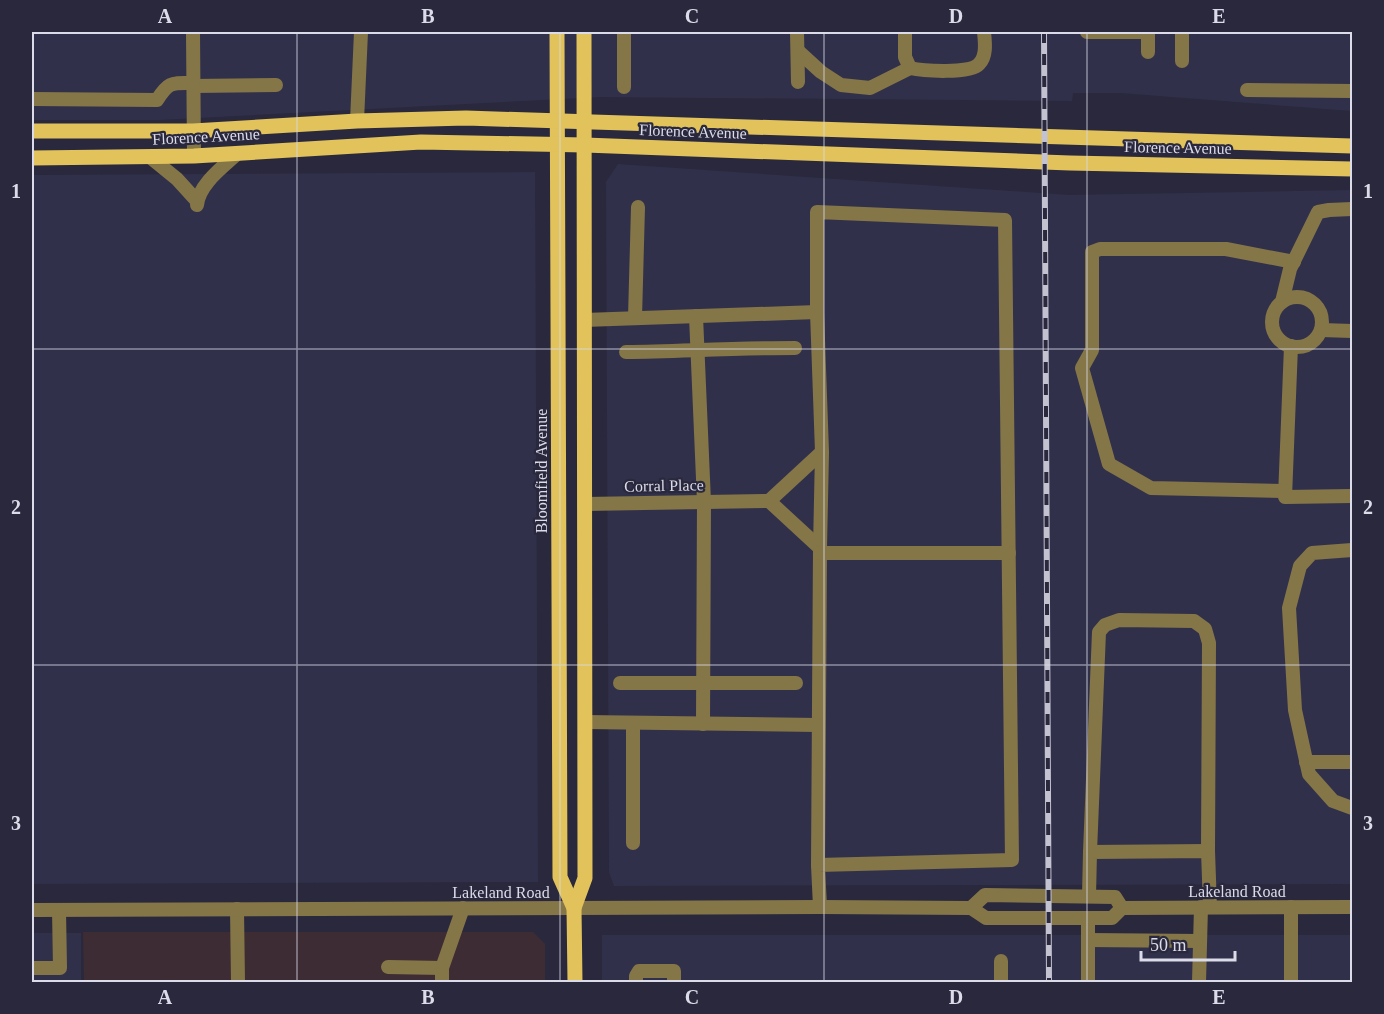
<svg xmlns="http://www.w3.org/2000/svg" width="1384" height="1014" viewBox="0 0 1384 1014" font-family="'Times New Roman',serif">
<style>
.commercial{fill:#3e2c34}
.built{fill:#31304b}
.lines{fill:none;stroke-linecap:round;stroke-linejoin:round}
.minor{stroke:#857648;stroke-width:14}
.major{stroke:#e1c25b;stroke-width:15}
.rail-casing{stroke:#c2c2d1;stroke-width:6}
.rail{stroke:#29283d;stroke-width:4;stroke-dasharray:11;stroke-linecap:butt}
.grid{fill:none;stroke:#dbdbe9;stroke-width:1.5;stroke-opacity:0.55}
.labels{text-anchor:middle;stroke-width:4.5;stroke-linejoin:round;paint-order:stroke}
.street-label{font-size:16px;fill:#dbdbe9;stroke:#29283d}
.neatline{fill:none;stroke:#dbdbe9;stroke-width:2}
.grid-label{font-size:20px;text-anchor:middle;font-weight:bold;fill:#dbdbe9}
</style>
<rect width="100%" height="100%" fill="#29283d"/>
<!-- commercial -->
<polygon class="commercial" points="83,932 533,932 545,944 545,982 84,982"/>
<!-- built -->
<g class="built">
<polygon points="32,32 1352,32 1352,111 1120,93 1073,93 1072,101 601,97 160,120 32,120"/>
<polygon points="618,164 1069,195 1352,190 1352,884 614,886 609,872 606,182"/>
<polygon points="535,172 538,882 32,884 32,175"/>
<rect x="32" y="933" width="49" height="49"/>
<rect x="602" y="935" width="750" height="47"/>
</g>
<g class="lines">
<!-- minor -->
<g class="minor">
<polyline points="193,32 194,156"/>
<polyline points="624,32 624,87"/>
<polyline points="797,32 798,82"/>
<path d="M905,32V57L910,68C923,71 970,74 979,64C987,56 985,42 984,32"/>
<polyline points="1087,32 1148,32"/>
<polyline points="1148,32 1148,52"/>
<polyline points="798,51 821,72 841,85 870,88 910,68"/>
<polyline points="1182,61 1182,32"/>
<polyline points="193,86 276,85"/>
<polyline points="1247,90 1352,91"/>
<path d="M32,99L157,100C169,81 172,83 193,83"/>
<polyline points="357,121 361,32"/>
<polyline points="150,157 177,179 197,201"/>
<path d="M197,205C199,184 223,167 238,153"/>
<circle cx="1297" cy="322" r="25"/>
<polyline points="1282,302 1290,269 1318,212 1329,210 1352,209"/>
<polyline points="696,316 704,502 703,724"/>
<polyline points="635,318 638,207"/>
<polyline points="584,320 817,312 817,212 1005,220 1012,860 818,865 820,907"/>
<polyline points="1321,330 1352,331"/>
<polyline points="1291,346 1285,497 1352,496"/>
<path d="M626,352C683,351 738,348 795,348"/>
<polyline points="1285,491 1151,488 1109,464 1082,368 1092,350 1092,252 1100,249 1226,249 1294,262"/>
<polyline points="769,501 820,548 818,865"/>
<polyline points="769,501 822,452 817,312"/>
<polyline points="585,504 769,501"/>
<polyline points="820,548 822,452"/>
<polyline points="1352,550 1312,553 1300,566 1289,608 1295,710 1309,774 1333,801 1352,808"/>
<polyline points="820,553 1009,553"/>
<polyline points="620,683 796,683"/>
<polyline points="585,722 818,725"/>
<polyline points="633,723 633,843"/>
<polyline points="1306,762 1352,762"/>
<polyline points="1090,852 1099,632 1105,625 1119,620 1194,621 1205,629 1209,643 1208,851"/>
<polyline points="1089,896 1090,852 1208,851 1210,907"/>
<polyline points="1291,907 1291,982"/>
<polyline points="971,908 985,895 1115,897 1122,908"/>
<polyline points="237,909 238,982"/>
<polyline points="32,910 820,907 971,908 986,918 1112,918 1122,908 1352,907"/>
<polyline points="1088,918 1088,982"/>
<polyline points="1088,940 1200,941"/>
<polyline points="1001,961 1001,982"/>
<polyline points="388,967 442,968"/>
<polyline points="32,968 60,968 59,910"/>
<polyline points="442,982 442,968 463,908"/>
<polyline points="636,982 636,976 639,971 674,971 674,982"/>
<polyline points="1199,982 1201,907"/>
</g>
<!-- major -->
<g class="major">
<polyline points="557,32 560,877 574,908"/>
<polyline points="32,131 193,131 357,121 466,118 1352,146"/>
<polyline points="32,158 194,156 421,142 585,145 1070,163 1352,169"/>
<polyline points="575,982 574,908 585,878 584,32"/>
</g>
<!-- rail casing -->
<g class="rail-casing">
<polyline id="rail" points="1044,32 1049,982"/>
</g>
<!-- rail -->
<use href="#rail" class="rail"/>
</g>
<!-- grid -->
<path class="grid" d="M297,32V982M560,32V982M824,32V982M1087,32V982M32,349H1352M32,665H1352"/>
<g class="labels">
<!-- street labels -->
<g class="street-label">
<text transform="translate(693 131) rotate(2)" y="6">Florence Avenue</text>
<text transform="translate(206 136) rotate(-3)" y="6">Florence Avenue</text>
<text transform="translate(1178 147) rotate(1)" y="6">Florence Avenue</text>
<text transform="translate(541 471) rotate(-90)" y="6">Bloomfield Avenue</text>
<text transform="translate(664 485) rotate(-1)" y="6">Corral Place</text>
<text x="1237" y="897">Lakeland Road</text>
<text x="501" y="898">Lakeland Road</text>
</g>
</g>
<!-- border -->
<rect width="1384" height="1014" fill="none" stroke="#29283d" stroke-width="66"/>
<!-- scale -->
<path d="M1141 951v9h94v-9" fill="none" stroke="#dbdbe9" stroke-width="3"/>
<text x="1150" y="951" font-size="18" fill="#dbdbe9" stroke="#29283d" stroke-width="4.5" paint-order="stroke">50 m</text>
<rect x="33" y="33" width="1318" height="948" class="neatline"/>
<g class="grid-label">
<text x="165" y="23">A</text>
<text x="428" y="23">B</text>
<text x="692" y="23">C</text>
<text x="956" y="23">D</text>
<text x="1219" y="23">E</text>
<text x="16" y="198">1</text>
<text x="1368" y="198">1</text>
<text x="16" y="514">2</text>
<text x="1368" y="514">2</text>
<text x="16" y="830">3</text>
<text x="1368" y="830">3</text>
<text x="165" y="1004">A</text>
<text x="428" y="1004">B</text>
<text x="692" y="1004">C</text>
<text x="956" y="1004">D</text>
<text x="1219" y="1004">E</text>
</g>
</svg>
